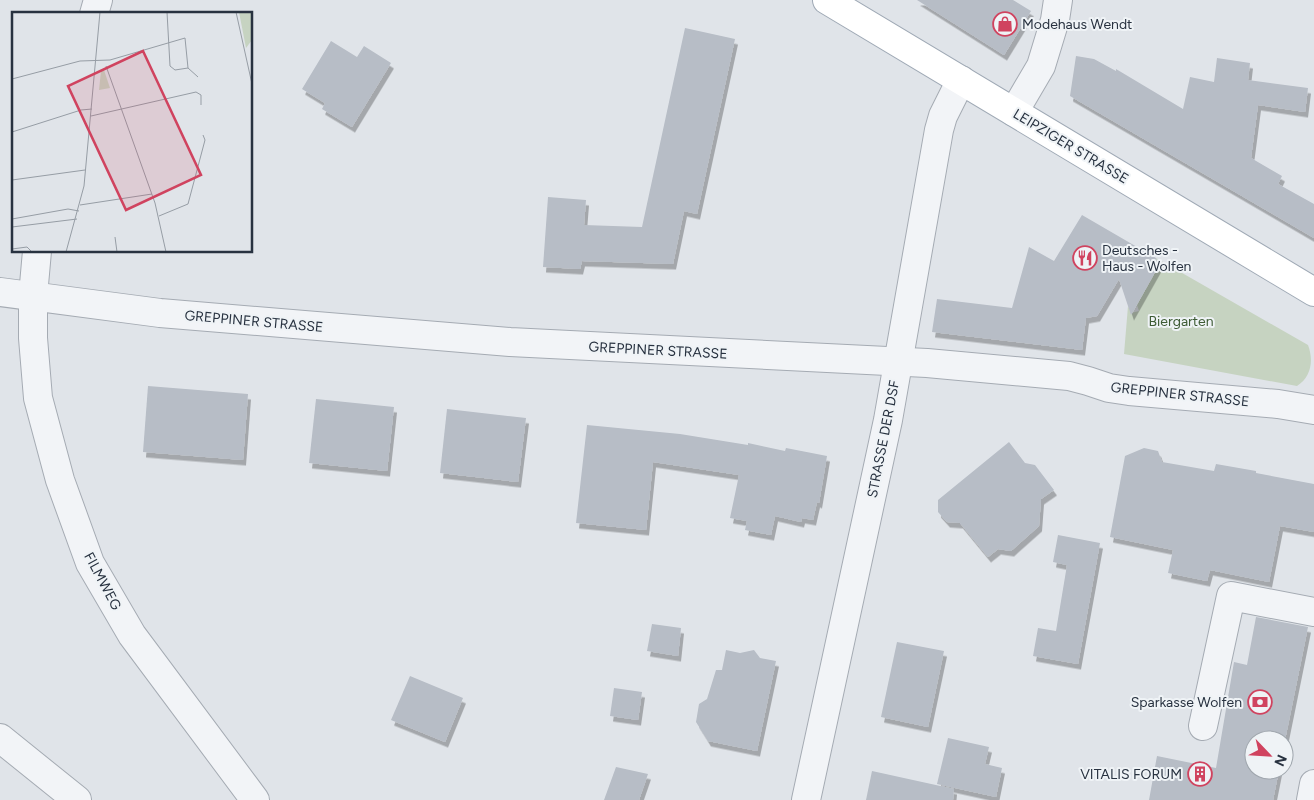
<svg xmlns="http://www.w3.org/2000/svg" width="1314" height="800" viewBox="0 0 1314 800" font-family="Figtree,sans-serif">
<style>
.green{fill:#c6d3c1}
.building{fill:#b7bdc6;filter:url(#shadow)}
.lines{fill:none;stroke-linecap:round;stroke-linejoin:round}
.minor-casing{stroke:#a5abb3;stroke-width:30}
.major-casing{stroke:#9fa9b5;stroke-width:30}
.minor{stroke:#f2f4f7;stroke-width:28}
.major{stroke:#fff;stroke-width:28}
.labels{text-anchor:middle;stroke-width:4;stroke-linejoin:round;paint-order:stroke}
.poi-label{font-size:14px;fill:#283240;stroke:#eff3f6;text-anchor:start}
.street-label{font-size:14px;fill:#283240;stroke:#eff3f6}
.park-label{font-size:14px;fill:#3e5c35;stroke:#eff3f6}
.inset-road{fill:none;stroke:#969da5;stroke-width:1}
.view{fill:#d0435f;fill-opacity:0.15;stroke:#d0435f;stroke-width:2.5}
.inset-edge{fill:none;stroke:#283240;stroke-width:2.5}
</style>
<defs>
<filter id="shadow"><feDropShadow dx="3" dy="5.5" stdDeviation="0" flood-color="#0004"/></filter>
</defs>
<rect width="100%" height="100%" fill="#e0e4e9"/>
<!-- green -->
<path class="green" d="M1156,258L1308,345C1314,361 1311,377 1297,386L1124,354L1128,306L1131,313L1139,311L1137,305L1158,267Z"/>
<!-- building -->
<g class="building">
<polygon points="917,0 1013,0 1031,11 1004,55"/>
<polygon points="685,28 735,39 697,214 684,211 673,264 582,261 580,269 543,267 548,197 586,200 584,225 642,227"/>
<polygon points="331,41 357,57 364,46 391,63 352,127 322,109 325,103 302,89"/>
<polygon points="1076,56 1094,59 1116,71 1116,69 1183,109 1190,77 1214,82 1217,58 1250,63 1248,80 1308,88 1305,112 1258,105 1251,158 1282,176 1278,184 1314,204 1314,238 1070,96"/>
<polygon points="1082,215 1156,258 1158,267 1131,315 1119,279 1097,316 1086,318 1082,350 932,332 937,299 1012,308 1029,247 1054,261"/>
<polygon points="148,386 248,394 243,460 143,452"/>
<polygon points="316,399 394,407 387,471 309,463"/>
<polygon points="447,409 526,418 518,482 440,473"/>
<polygon points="587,425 680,434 748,445 748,443 785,451 786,448 827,456 819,503 817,502 813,520 802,518 801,522 775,516 771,535 745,530 747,521 730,518 739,475 653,462 646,530 576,523"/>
<polygon points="1009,442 1025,463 1035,465 1054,490 1041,499 1039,526 1011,551 998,549 988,557 960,523 947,522 938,512 938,500"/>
<polygon points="1144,448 1158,451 1162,462 1214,471 1216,464 1256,471 1256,473 1314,484 1314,532 1280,526 1269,582 1210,570 1207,581 1168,573 1173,550 1110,537 1125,456"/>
<polygon points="1058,535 1100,543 1078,664 1033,656 1038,628 1056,631 1067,565 1053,562"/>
<polygon points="1256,617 1308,627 1284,745 1284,740 1254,740 1254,770 1279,770 1273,800 1149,800 1157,756 1216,768 1234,662 1247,665"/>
<polygon points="652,624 681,628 678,656 647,651"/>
<polygon points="897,642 944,651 928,727 881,717"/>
<polygon points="726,650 740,653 754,650 760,658 776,661 757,751 708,741 696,722 699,704 707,699 716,670 722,670"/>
<polygon points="410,676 463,698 445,742 391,720"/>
<polygon points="614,688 642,692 638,720 610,716"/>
<polygon points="948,738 989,747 985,764 1002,768 996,797 937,784"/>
<polygon points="616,767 648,774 639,800 604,800"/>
<polygon points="872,771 954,789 953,800 866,800"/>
</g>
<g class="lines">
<!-- minor casing -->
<g class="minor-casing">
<g id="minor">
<polyline points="94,14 98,0"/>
<polyline points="1014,112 1041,66 1055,20 1058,0"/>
<polyline points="37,251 33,296 33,338 38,398 60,480 90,563 132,635 255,800"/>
<polyline points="0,292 160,313 510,342 927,363 1069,376 1088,381 1109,388 1129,391 1278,404 1314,410"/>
<polyline points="1203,726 1231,596 1314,612"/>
<polyline points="0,738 77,800"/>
<polyline points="806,800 888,420 939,130 943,116 961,80"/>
<polyline points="1311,800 1314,784"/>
</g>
</g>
<!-- major casing -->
<g class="major-casing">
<polyline id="major" points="827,0 1314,292"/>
</g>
<!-- minor -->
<use href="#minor" class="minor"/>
<!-- major -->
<use href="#major" class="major"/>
</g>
<!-- icons -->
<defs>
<g id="shop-ring" transform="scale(1.25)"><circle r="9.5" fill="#eff3f6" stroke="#d0435f" stroke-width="1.5"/><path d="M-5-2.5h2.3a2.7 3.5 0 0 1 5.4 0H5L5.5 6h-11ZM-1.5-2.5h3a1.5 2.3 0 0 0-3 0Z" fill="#d0435f"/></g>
<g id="restaurant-ring" transform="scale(1.25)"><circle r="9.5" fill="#eff3f6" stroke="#d0435f" stroke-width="1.5"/><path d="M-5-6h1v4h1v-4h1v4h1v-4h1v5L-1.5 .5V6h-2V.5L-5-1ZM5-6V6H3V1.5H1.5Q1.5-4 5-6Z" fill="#d0435f"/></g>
<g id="bank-ring" transform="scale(1.25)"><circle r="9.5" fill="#eff3f6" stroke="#d0435f" stroke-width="1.5"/><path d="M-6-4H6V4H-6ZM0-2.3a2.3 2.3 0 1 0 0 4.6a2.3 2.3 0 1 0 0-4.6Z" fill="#d0435f"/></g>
<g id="building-ring" transform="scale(1.25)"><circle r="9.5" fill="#eff3f6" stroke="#d0435f" stroke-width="1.5"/><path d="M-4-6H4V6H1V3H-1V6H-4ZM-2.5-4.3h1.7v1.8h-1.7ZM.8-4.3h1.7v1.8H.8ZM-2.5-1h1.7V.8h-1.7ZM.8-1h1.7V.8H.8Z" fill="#d0435f"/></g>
</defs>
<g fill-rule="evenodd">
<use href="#shop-ring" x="1005" y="24"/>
<use href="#restaurant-ring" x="1085" y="258"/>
<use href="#bank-ring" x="1260" y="702"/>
<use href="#building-ring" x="1200" y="774"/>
</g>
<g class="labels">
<!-- poi labels -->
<g class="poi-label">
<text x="1022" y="29">Modehaus Wendt</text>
<text x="1102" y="255">Deutsches -<tspan x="1102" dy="16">Haus - Wolfen</tspan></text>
<text x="1242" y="707" text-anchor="end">Sparkasse Wolfen</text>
<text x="1182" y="779" text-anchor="end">VITALIS FORUM</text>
</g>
<!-- street labels -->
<g class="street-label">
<text transform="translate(1071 146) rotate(31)" y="5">LEIPZIGER STRASSE</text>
<text transform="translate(254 321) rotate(5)" y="5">GREPPINER STRASSE</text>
<text transform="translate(658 350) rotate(3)" y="5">GREPPINER STRASSE</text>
<text transform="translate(1180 394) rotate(6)" y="5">GREPPINER STRASSE</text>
<text transform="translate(883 439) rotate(-79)" y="5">STRASSE DER DSF</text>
<text transform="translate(103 581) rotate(62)" y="5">FILMWEG</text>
</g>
<!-- park labels -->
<g class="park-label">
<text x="1181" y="326">Biergarten</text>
</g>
</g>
<!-- overview -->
<g transform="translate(12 12)">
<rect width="240" height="240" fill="#e0e4e9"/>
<path d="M227,0H240V28L234,36ZM92,58L98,76L87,78L89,59Z" fill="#c6d3c1"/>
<path class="inset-road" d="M155,0L158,54L163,58L176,56M224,0L240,72M94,54L143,191L154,240M0,67L68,49L98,48L173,26L176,56L186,65M79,104L184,80L189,83V93M0,120L69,98L80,97M0,168L73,158M68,193L140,182M147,204L176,192L193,128L191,123M0,207L56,197L67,199M0,215L65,207M103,225L105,240M0,237L15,235L20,240M54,240L72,174L88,0"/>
<path class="view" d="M131,39L189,163L114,198L56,74Z"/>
<rect width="240" height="240" class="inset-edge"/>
</g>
<!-- north arrow -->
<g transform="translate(1269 755) rotate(115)"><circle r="24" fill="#eff3f6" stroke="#9fa6ad"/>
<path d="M0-4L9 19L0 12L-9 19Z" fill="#d0435f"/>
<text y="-8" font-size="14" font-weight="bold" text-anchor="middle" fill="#283240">N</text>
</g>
</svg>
